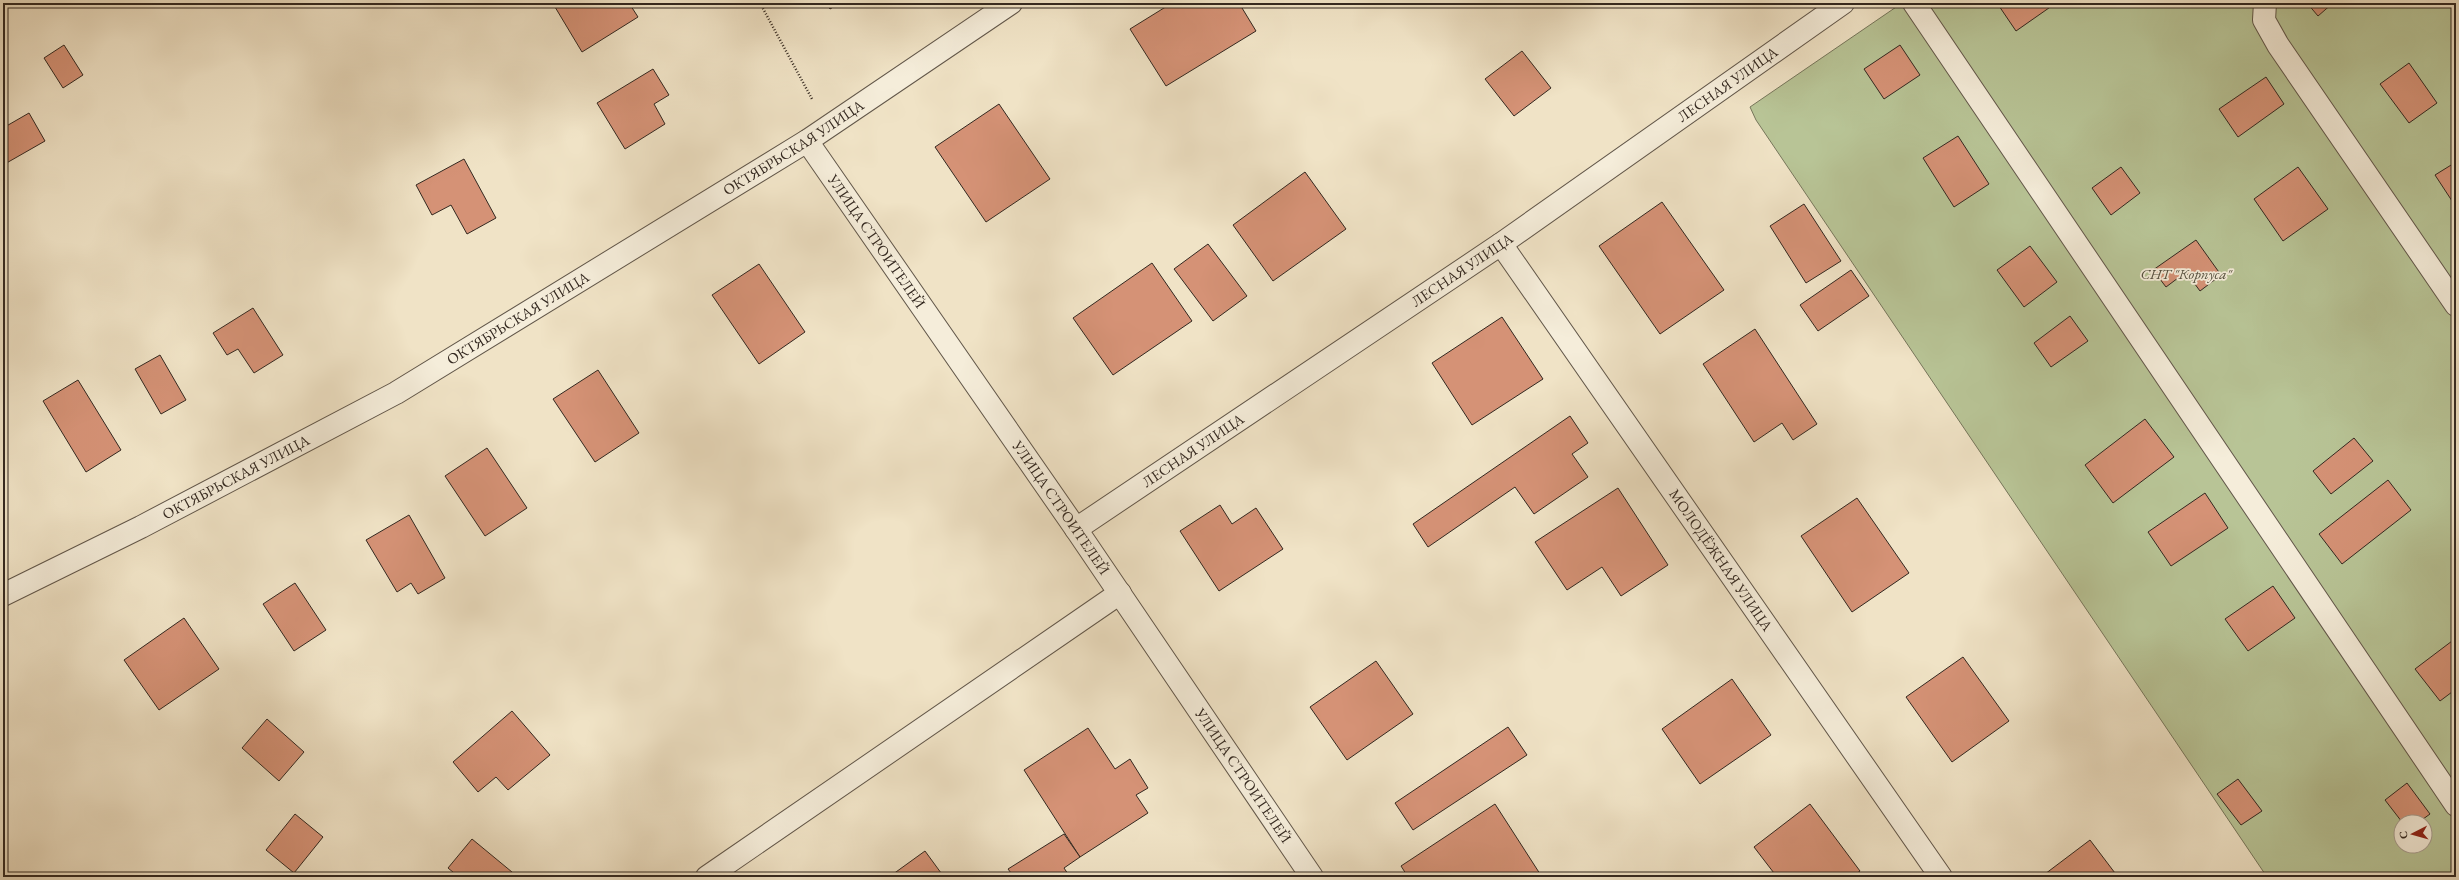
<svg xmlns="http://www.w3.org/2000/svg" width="2459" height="880" viewBox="0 0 2459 880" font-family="'EB Garamond',serif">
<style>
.green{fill:#b8c496;stroke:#76765b;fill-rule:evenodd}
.building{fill:#d59276;stroke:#332820}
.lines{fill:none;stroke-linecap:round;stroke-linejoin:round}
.lane-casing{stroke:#62574a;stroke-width:24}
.street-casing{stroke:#62574a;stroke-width:24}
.path{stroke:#332820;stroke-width:2.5;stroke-dasharray:1 2;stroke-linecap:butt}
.lane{stroke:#f5edda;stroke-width:22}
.street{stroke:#f5edda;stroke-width:22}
.labels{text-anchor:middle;stroke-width:3.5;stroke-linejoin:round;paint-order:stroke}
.street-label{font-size:15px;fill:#332820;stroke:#f5edda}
.park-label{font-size:15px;font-style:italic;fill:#544f3e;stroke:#f5edda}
</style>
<rect width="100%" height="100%" fill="#f0e3c6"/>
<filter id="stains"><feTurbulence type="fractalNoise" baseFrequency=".005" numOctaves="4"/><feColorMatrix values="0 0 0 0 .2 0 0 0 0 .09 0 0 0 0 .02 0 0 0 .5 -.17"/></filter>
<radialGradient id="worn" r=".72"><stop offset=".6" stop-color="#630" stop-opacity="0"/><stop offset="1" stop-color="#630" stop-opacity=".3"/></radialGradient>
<!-- green -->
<path class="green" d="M1902,3H2456V877H2267L1756,120L1750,107ZM2401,822H2425V846H2401Z"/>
<!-- building -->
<g class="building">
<polygon points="560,3 629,3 638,17 582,52 555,7"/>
<polygon points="826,3 840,3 830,9"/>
<polygon points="1172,3 1239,3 1256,31 1166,86 1130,29"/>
<polygon points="1997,3 2056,3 2016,31"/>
<polygon points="2307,3 2333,3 2318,16"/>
<polygon points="64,45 83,75 63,88 44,58"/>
<polygon points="1900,45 1920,75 1884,99 1864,69"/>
<polygon points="1522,51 1551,88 1514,116 1485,79"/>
<polygon points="2409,63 2437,103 2409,123 2380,84"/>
<polygon points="653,69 669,95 654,104 665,124 625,149 597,103"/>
<polygon points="2266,77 2284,104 2238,137 2219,109"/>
<polygon points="999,104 1050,179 986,222 935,147"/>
<polygon points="29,113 45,141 3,165 3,128"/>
<polygon points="1958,136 1989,184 1954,207 1923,158"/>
<polygon points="464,159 496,218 467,234 451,205 432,215 416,185"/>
<polygon points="2456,162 2456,207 2435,175"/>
<polygon points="2121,167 2140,193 2111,215 2092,188"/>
<polygon points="2298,167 2328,209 2283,241 2254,199"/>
<polygon points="1305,172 1346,229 1273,281 1233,225"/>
<polygon points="1662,202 1724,290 1660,334 1599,246"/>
<polygon points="1804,204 1841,261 1806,283 1770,226"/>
<polygon points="2196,240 2221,275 2200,291 2186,272 2166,287 2153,270"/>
<polygon points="1208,244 1247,296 1213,321 1174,269"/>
<polygon points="2030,246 2057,282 2024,307 1997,270"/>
<polygon points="1152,263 1192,321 1113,375 1073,318"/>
<polygon points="759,264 805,332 759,364 712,295"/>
<polygon points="1851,270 1869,296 1818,331 1800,305"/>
<polygon points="253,308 283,355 254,373 238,349 227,355 213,333"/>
<polygon points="2070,316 2088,341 2051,367 2034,343"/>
<polygon points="1502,317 1543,379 1472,425 1432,363"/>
<polygon points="1755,329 1817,424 1793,440 1782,423 1754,442 1703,364"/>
<polygon points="160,355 186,400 161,414 135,369"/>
<polygon points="598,370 639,433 595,462 553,399"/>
<polygon points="78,380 121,450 86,472 43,401"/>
<polygon points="1570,416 1588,443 1572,454 1588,477 1534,514 1515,487 1428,547 1413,524"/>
<polygon points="2145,419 2174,457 2113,503 2085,465"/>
<polygon points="2354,438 2373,461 2331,494 2313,471"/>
<polygon points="487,448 527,508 485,536 445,476"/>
<polygon points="2388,480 2411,510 2342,564 2319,534"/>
<polygon points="1618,488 1668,565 1621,596 1602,567 1567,590 1535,542"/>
<polygon points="2205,493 2228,528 2171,566 2148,532"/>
<polygon points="1857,498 1909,573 1852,612 1801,536"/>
<polygon points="1220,505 1232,524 1256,508 1283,549 1219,591 1180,531"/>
<polygon points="409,515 445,578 418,594 411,583 397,592 366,540"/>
<polygon points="295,583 326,630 294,651 263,604"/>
<polygon points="2273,586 2295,618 2248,651 2225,619"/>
<polygon points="184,618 219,669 159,710 124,660"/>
<polygon points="2456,638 2456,689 2440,701 2415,669"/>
<polygon points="1963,657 2009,721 1952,762 1906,697"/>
<polygon points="1376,661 1413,714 1347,760 1310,707"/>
<polygon points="1732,679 1771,735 1700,784 1662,729"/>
<polygon points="512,711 550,755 508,790 496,777 478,792 453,762"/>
<polygon points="267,719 304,752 279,781 242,748"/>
<polygon points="1508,727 1527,755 1413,830 1395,803"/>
<polygon points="1088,728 1115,769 1130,759 1148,788 1136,795 1148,813 1080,857 1024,770"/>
<polygon points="2238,779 2262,811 2241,825 2217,794"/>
<polygon points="2407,783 2430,814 2419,822 2402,822 2385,800"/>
<polygon points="1495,804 1542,877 1408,877 1401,866"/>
<polygon points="1810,804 1860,871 1852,877 1777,877 1754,847"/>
<polygon points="295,814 323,837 294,873 266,850"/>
<polygon points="1064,834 1080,857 1064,868 1070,877 1014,877 1008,869"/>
<polygon points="472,839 518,877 459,877 448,868"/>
<polygon points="2090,840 2118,877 2041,877"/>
<polygon points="925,851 944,877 889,877"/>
</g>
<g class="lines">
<!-- lane casing -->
<g class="lane-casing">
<polyline id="lane" points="707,877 1120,593"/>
</g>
<!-- street casing -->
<g class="street-casing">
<g id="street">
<polyline points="1914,3 2456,805"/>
<polyline points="2265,3 2264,20 2278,45 2456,305"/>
<path id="s1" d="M807,141L1076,529L1312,877"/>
<path id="s2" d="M1501,244L1941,877"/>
<path id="s3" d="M1076,529L1501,244L1843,3"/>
<path id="s4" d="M3,595L141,527L396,393L807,141L1011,3"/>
</g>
</g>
<!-- path -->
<polyline class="path" points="760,3 812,99"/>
<!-- lane -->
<use href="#lane" class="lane"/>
<!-- street -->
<use href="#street" class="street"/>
</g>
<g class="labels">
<!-- street labels -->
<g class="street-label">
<text dy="5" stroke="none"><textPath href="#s3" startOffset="789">ЛЕСНАЯ УЛИЦА</textPath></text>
<text dy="5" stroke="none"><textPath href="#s4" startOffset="909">ОКТЯБРЬСКАЯ УЛИЦА</textPath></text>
<text dy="5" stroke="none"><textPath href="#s1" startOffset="122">УЛИЦА СТРОИТЕЛЕЙ</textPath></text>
<text dy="5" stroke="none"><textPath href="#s3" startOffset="465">ЛЕСНАЯ УЛИЦА</textPath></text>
<text dy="5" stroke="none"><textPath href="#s4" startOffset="585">ОКТЯБРЬСКАЯ УЛИЦА</textPath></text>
<text dy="5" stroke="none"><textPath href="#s3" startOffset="141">ЛЕСНАЯ УЛИЦА</textPath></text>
<text dy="5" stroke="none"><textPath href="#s4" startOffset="261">ОКТЯБРЬСКАЯ УЛИЦА</textPath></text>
<text dy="5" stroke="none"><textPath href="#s1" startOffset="446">УЛИЦА СТРОИТЕЛЕЙ</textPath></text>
<text dy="5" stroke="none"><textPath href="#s2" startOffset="385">МОЛОДЁЖНАЯ УЛИЦА</textPath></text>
<text dy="5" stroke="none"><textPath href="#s1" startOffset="770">УЛИЦА СТРОИТЕЛЕЙ</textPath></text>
</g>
<!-- park labels -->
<g class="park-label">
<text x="2186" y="279">СНТ "Корпуса"</text>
</g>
</g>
<!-- margin -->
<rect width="2459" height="880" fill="none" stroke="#f0e3c6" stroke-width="16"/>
<rect x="4" y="4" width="2451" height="872" fill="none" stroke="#332820" stroke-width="2"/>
<rect x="8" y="8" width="2443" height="864" fill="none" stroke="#332820"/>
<!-- north arrow -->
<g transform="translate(2413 834) rotate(264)"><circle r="19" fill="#f5edda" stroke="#a79e90"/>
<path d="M0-3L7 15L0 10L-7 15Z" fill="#8f2418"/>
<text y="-6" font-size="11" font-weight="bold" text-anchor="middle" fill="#332820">С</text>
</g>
<rect width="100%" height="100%" filter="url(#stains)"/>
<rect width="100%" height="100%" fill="url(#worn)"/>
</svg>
